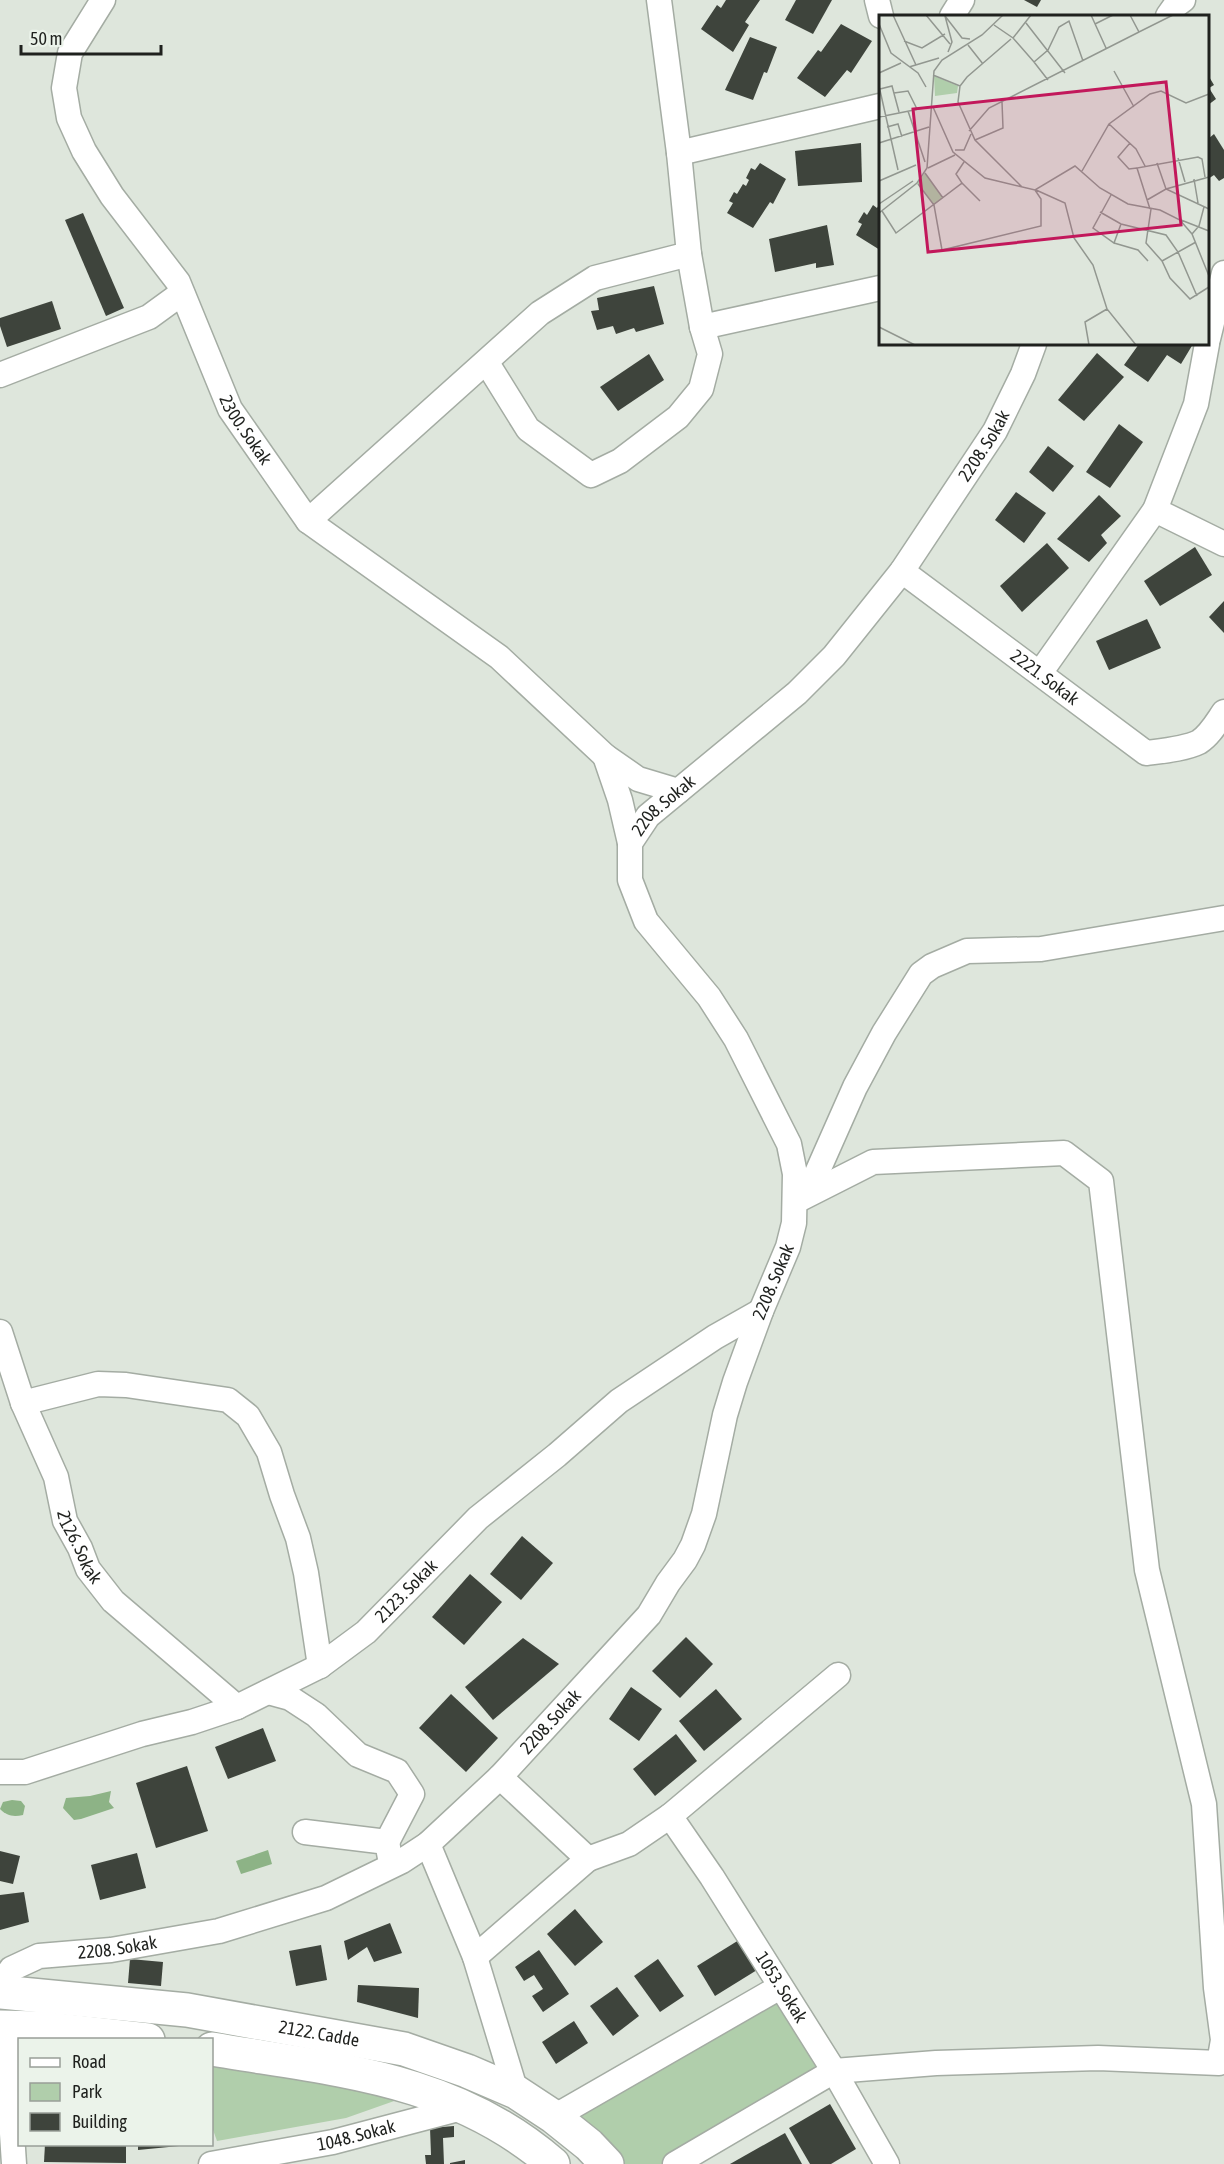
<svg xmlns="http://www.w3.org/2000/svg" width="1224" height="2164" viewBox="0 0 1224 2164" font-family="'Asap Condensed',sans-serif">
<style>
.green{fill:#b0ceab}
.water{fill:#8db386}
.building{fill:#3e443c}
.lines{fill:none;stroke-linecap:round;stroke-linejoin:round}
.minor-casing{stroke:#a4aca3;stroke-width:27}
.highway-casing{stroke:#a4aca3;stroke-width:36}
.minor{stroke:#fff;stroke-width:24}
.highway{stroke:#fff;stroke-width:33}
.labels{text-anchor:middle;stroke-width:6;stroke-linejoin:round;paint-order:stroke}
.street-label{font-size:18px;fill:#1f211e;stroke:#ebf3ea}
.inset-road{fill:none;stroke:#929790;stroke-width:1.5}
.view{fill:#c2185b;fill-opacity:0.15;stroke:#c2185b;stroke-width:3}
.inset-edge{fill:none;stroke:#1f211e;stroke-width:3}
</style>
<rect width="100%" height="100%" fill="#dee6dc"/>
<!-- green -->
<g class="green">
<polygon points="780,1987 834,2071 675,2164 607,2164 554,2117"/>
<polygon points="212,2060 414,2094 346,2118 217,2141 212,2127"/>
</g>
<!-- water -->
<g class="water">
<polygon points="111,1791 109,1802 114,1808 81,1819 74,1820 63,1808 66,1798 90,1796"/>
<path d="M12,1800L21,1801L25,1806L23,1815C13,1817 7,1816 0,1809L3,1802Z"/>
<polygon points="268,1850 272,1864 241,1874 236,1861"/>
</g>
<!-- building -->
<g class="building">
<polygon points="726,0 760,0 745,22 749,25 733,52 701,29 717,5 721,8"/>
<polygon points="796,0 832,0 813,34 785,20"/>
<polygon points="1024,0 1041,0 1037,7"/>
<polygon points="841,24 872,41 851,73 847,70 825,97 797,78 818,50 821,52"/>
<polygon points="750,37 777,47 767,73 764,72 753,100 725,90"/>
<polygon points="1208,75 1214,85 1209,88 1216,99 1208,105"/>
<polygon points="1214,134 1224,150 1224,178 1219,181 1214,175 1208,179 1208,139"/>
<polygon points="861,143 862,182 798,186 795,151"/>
<polygon points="760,163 786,179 773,204 770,202 753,228 727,213 733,203 729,201 734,192 737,194 743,184 746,186 749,180 746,178 751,168 755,170"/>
<polygon points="880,203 880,250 856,235 862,224 858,222 864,212 867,215 873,205 877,208"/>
<polygon points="83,213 124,308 106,316 65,220"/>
<polygon points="827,225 834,265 816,268 816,263 775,272 769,239"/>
<polygon points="654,286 664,324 636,332 634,328 616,334 613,326 597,330 591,311 599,310 597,298"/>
<polygon points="52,301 61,329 7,347 0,326 0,318"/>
<polygon points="1139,344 1193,344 1181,364 1167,355 1148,382 1124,365"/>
<polygon points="1097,353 1124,377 1084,421 1058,400"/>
<polygon points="649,354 664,380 618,411 600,387"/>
<polygon points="1119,424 1143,442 1110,488 1086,472"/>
<polygon points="1048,446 1074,466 1053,492 1029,472"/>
<polygon points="1016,492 1046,513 1024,543 995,520"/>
<polygon points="1099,495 1121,516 1101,535 1107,543 1089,562 1057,539"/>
<polygon points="1047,543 1069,568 1022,612 1000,586"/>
<polygon points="1195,547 1212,575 1160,606 1144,581"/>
<polygon points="1224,601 1224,633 1209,617"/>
<polygon points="1147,619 1161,648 1109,670 1096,641"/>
<polygon points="522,1536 553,1563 521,1600 490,1574"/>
<polygon points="470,1574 502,1602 464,1645 432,1617"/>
<polygon points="686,1637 713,1664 680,1698 652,1671"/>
<polygon points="523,1638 559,1664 493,1720 465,1687"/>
<polygon points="631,1687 662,1709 639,1741 609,1719"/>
<polygon points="716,1689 742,1719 704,1751 679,1721"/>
<polygon points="451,1694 498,1738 466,1772 419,1728"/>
<polygon points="263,1728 276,1761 228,1779 215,1747"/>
<polygon points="676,1734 697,1761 655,1796 633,1769"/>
<polygon points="187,1766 208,1831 156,1848 136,1783"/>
<polygon points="0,1851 20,1856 13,1884 0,1881"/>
<polygon points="137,1853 146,1888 100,1900 91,1865"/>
<polygon points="24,1892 29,1922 0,1930 0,1895"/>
<polygon points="575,1909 603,1942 575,1966 547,1934"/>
<polygon points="390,1923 402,1953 374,1962 367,1947 348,1960 344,1941"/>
<polygon points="739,1940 757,1970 715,1996 697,1966"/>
<polygon points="321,1945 327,1980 296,1986 289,1951"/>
<polygon points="539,1950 569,1994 543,2012 532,1996 543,1989 534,1975 524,1981 515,1967"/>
<polygon points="130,1959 163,1962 161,1986 128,1983"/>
<polygon points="658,1959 684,1996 660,2012 634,1976"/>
<polygon points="358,1985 419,1988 418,2018 357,2002"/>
<polygon points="617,1987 639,2016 613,2036 590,2006"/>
<polygon points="574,2021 588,2043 556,2064 542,2042"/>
<polygon points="830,2104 856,2149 831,2164 810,2164 789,2128"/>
<polygon points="454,2126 454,2137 443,2138 444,2164 426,2164 425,2155 431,2155 430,2128"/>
<polygon points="785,2133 802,2164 730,2164"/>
<polygon points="45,2144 126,2144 126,2163 44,2162"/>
<polygon points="138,2144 179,2144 179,2146 138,2150"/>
<polygon points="465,2160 465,2164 450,2164 450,2163"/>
</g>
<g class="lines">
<!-- minor casing -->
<g class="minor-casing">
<g id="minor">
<path id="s1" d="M103,0L70,53L64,88L69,118L84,151L112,196L178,282L230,409L308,521L499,657L605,756L638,779L678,791"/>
<polyline points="659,0 679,153 689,254 702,327 880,288"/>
<polyline points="877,0 881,16"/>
<polyline points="952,16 962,0"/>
<polyline points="1168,16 1175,6 1183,0"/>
<polyline points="679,153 880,106"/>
<polyline points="1208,339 1224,273"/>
<polyline points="487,363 528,429 591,475 620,461 678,417 701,389 710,354 702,327"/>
<polyline points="0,375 149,317 182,293"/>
<polyline points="1155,510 1224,544"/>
<polyline points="308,521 540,313 595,278 689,254"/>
<path id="s2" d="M902,571L1146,753C1161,751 1185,749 1199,742C1210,735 1217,722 1224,712"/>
<polyline points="1040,673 1155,510 1196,404 1207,344"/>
<polyline points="605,756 620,800 630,843"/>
<polyline points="799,1197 812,1184 855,1087 884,1033 921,974 932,966 967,951 1041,949 1224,918"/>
<path id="s3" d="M0,1332L23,1403L56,1477L65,1521L80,1548L88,1569L113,1601L237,1707"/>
<polyline points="23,1403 98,1384 126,1385 228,1400 248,1416 269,1452 282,1495 298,1538 306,1573 320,1666"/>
<polyline points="268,1692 290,1698 316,1715 358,1755 397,1771 412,1794 387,1842"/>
<path id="s4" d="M0,1772H25L142,1734L192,1722L237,1707L320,1666L366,1632L478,1518L557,1455L619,1401L715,1337L761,1311"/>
<path id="s5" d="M500,1777L588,1859L629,1844L670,1816L712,1877L834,2071L887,2164"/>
<polyline points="670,1816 838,1675"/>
<polyline points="305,1832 387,1842 390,1858"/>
<polyline points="428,1844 475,1957 516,2092"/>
<polyline points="475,1957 588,1859"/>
<path id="s6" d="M3,1992L11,1969L39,1956L111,1950L219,1931L326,1898L402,1861L428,1844L500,1777L649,1615L668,1583L685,1560L693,1545L704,1514L725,1415L735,1382L761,1311L788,1247L794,1223L795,1174L789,1144L736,1039L709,997L646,921L630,880V843L648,816L797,693L834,656L902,571L995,431L1023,374L1034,344"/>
<polyline points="5,2027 14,2164"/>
<polyline points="554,2117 780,1987"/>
<path id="s7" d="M211,2164L333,2142L466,2107"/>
<polyline points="675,2164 834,2071 936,2063 1098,2058 1219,2063 1223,2040 1216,1988 1204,1804 1147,1570 1101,1181 1064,1153 873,1162 796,1201"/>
</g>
</g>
<!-- highway casing -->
<g class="highway-casing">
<g id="highway">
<path id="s8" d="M0,1992L187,2010L404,2049L467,2071L516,2092L554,2117L589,2145L607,2164"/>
<polyline points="0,2027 39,2028 148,2040"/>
<path d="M212,2049C336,2070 453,2077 553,2164"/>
</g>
</g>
<!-- minor -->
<use href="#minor" class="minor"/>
<!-- highway -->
<use href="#highway" class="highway"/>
</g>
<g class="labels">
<!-- street labels -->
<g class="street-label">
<text dy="6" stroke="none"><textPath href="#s1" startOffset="489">2300. Sokak</textPath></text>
<text dy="6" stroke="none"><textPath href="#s6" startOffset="2168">2208. Sokak</textPath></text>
<text dy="6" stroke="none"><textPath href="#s2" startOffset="178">2221. Sokak</textPath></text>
<text dy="6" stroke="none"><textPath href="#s6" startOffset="1682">2208. Sokak</textPath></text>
<text dy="6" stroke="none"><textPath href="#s6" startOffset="1142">2208. Sokak</textPath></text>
<text dy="6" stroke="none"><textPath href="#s3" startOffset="230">2126. Sokak</textPath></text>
<text dy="6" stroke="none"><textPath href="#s4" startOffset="454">2123. Sokak</textPath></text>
<text dy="6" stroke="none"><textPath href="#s6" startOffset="638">2208. Sokak</textPath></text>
<text dy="6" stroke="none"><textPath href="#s6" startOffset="134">2208. Sokak</textPath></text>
<text dy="6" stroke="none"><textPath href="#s5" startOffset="418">1053. Sokak</textPath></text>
<text dy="6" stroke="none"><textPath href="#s8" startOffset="322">2122. Cadde</textPath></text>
<text dy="6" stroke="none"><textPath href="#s7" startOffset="148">1048. Sokak</textPath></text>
</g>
</g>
<!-- overview -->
<g transform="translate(879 15)">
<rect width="330" height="330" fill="#dee6dc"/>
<path d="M55,61L79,71L78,78L56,81ZM46,158L64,183L55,190L38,168Z" fill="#b0ceab"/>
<path class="inset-road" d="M14,0L37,50M47,0L71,29M212,0L227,33M251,0L260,17L294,0M147,8L186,58M0,9L12,38L39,58L47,72M216,9L234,0M115,10L134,23L155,47L169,35L180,12L190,6L204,46M134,23L152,0M132,24L88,62L81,71L79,87L96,125L143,172M25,26L43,33L66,19M89,30L104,49M69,37L73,27L66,1L83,23L91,24M155,47L169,65M30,52L60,43M235,56L255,92M0,58L22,48M54,60L81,71M0,71L19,155M1,74L13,71L20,97M15,78L29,76L38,94M54,92L74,137L106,163L156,175L196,151L221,173L249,189L281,195L301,205L313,219L330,261M29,96L46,147M0,102L50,92M230,109L257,134L266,151M8,112L19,109L23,122M90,116L110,93L260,17M96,125L124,113L123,87M0,128L50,112M251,128L239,142L250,154L258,153M76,135H85L92,119M299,143L306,167M278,148L287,174L330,194M49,153L76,140M203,156L230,109L271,79L282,76L307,88L330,79M46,158L64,183M315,164L319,188M0,166L37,150M83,168L101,186M39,169L55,190L63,235L162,211V184L156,175M157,175L186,188L195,223L214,250L228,294L257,330M232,180L214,213L235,228L242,209M268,185L287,174L330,162M0,189L34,166M271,194L258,153L319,142L323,144L326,162M272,194L267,228L283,246L291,263L311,284L330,272M3,196L17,218L83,168L77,159L85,147M221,197L242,209L287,220L299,237L318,281M0,198L38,168L48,153L55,56L63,45L103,20L124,0M302,205L330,216M313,219L320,211L325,192M235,228L259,235L269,246M283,246L317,227M0,312L36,330M210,330L206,307L228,294"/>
<path class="view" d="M287,67L302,210L49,237L34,94Z"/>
<rect width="330" height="330" class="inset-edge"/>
</g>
<!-- legend -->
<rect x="18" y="2038" width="195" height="108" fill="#ebf3ea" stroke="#999f98" stroke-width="1.5"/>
<rect x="30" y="2058" width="30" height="9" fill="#ffffff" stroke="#999f98" stroke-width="1.5"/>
<text x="72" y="2068" font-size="18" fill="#1f211e">Road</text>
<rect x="30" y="2083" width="30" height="18" fill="#b0ceab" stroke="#999f98" stroke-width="1.5"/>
<text x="72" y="2098" font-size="18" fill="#1f211e">Park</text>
<rect x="30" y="2113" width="30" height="18" fill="#3e443c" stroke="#999f98" stroke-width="1.5"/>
<text x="72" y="2128" font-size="18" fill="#1f211e">Building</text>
<!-- scale -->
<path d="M21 45v9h140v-9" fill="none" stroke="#1f211e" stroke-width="3"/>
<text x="30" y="45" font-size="18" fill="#1f211e" stroke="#ebf3ea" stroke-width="4.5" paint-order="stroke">50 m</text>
</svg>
